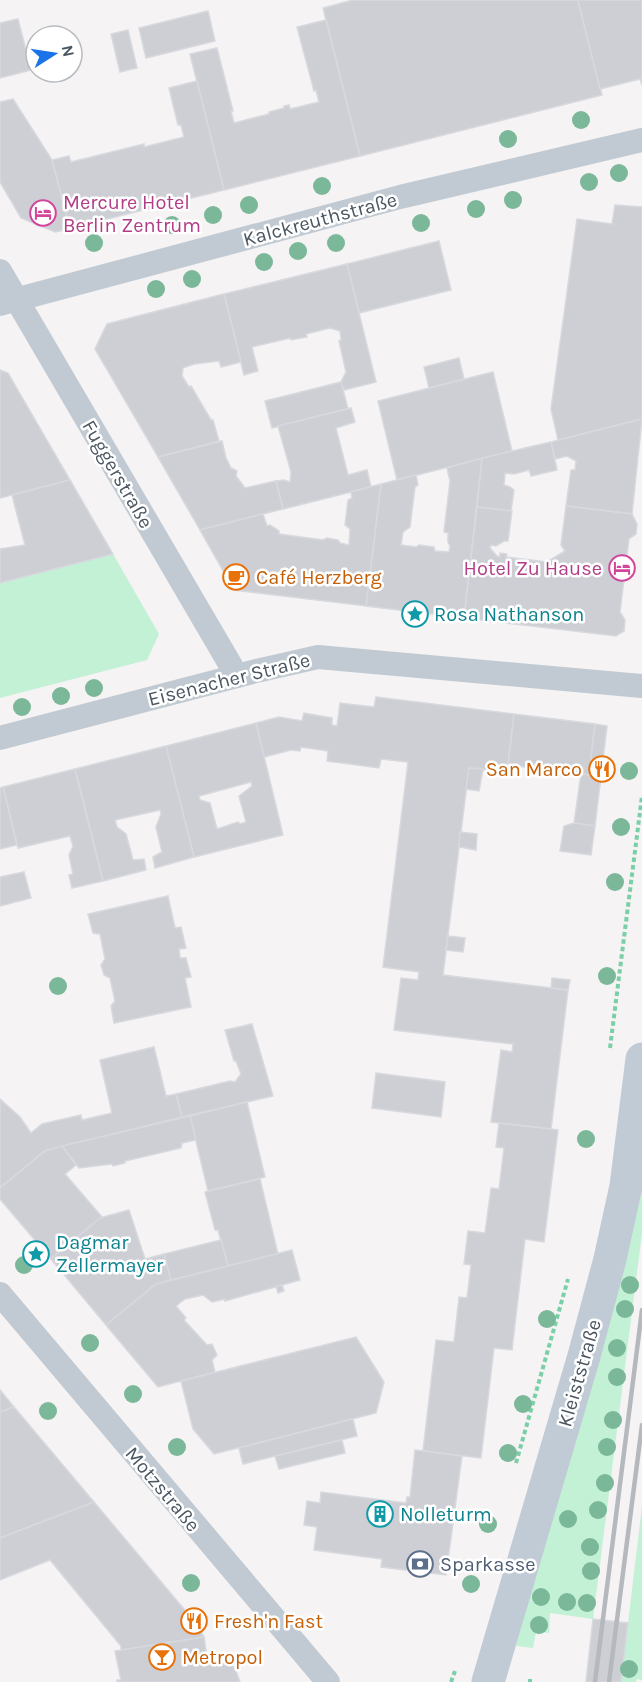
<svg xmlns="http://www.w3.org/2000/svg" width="642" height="1682" viewBox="0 0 642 1682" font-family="Karla,sans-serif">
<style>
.green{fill:#c3f1d5}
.building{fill:#cdcfd5;stroke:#d7d9de;stroke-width:1.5;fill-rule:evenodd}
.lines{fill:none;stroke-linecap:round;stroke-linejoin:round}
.path{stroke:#7ad0a6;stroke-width:4;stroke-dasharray:4.5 3;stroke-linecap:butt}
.street{stroke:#c1cad2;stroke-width:24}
.secondary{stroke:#c1cbd6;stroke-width:33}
.rail{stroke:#b5b8bd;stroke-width:4.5}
.tree{fill:#7bb799}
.labels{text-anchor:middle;stroke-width:5;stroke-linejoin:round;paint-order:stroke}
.hotel-label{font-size:20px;fill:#b23c85;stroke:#fff;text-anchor:start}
.street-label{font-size:20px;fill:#4a5661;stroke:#fff}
.food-label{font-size:20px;fill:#c56008;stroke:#fff;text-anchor:start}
.culture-label{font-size:20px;fill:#0d838f;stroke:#fff;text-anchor:start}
.service-label{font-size:20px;fill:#4e5e75;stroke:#fff;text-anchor:start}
</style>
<rect width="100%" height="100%" fill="#f5f3f3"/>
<!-- green -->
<g class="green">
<polygon points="113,554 159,634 147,660 0,698 0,583"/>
<polygon points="642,1171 642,1233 593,1619 550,1613 549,1633 536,1632 533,1648 516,1646"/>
<polygon points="642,1506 642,1680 637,1679 636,1682 621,1682"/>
</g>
<!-- building -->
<g class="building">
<polygon points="353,0 578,0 602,95 360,156 323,8"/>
<polygon points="578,0 642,0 642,85 640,79 600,89"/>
<polygon points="208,11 215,41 146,58 139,28"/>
<polygon points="18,19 31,70 0,78 0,23"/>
<polygon points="326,20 360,156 224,190 190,54 217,48 233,111 231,111 234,123 269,114 269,112 284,108 284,106 289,105 290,109 319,102 316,90 314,91 297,27"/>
<polygon points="128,30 137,68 120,72 111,34"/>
<polygon points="197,81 224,190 107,219 107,223 77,230 76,227 70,229 52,160 69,156 71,162 144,144 144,147 184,137 181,125 178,125 169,88"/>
<polygon points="13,99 52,160 70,229 55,232 21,218 0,182 0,102"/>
<polygon points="615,205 642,207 642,419 558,440 551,409 577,219 612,224"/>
<polygon points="439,241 451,290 359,313 347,264"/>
<polygon points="347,264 376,382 344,390 341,382 346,372 339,341 341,340 340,331 330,328 306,334 307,337 291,340 290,338 252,347 258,371 244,375 224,294"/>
<polygon points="224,294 241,362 221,367 219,361 194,364 183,368 182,376 189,387 191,386 211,420 213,420 219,441 158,457 95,349 107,324"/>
<polygon points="459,358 464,379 429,388 424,367"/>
<polygon points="0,370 8,373 70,480 0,498"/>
<polygon points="493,372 512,451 397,480 378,401"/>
<polygon points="341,382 348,409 272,428 265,401"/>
<polygon points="351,408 355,422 336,428 348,475 367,470 371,487 283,509 276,481 284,480 290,482 291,472 278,426"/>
<polygon points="642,419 632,514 566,506 571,470 575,470 576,461 567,456 555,459 551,442"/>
<polygon points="222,441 226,458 231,468 237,471 236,476 245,488 276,481 283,509 200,530 158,457"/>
<polygon points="551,442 557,470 531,476 529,470 514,474 505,473 504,485 510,487 514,490 511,511 477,507 482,458"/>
<polygon points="482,458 464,618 366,606 381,484 416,475 418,485 415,487 410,527 403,532 401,545 416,547 419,545 434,547 435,551 449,552 450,546 448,542 448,533 444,532 450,481 447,468"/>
<polygon points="70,480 113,554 0,583 0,549 25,545 12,495"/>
<polygon points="381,484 366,606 234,590 200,530 263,514 267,526 270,525 279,531 279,534 323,540 327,538 338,540 340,543 349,545 350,529 345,525 348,500 352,498 351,492"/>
<polygon points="566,506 632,514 637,524 636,534 629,539 620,612 625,620 624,631 616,636 464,618 477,507 512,511 508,541 504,541 496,546 491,545 490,548 497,556 500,557 500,553 507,554 506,557 547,562 565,551 561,545"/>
<polygon points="376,697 514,714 507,773 469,768 443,975 568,990 551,1129 491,1122 501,1050 512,1052 513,1044 394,1030 401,978 418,980 419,972 383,967 408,762 381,759 379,768 327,761 328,751 301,747 300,751 291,750 264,757 256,723 279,717 302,721 304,713 332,718 332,725 337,726 340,703 374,707"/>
<polygon points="514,714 595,724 589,775 508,765"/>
<path d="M256,723L283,835L194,857L166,746ZM251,782L252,786L239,796L246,822L240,824L238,822L217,829L210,803L200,800L199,796Z"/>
<polygon points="595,724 607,726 595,826 574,823 581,774 589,775"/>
<polygon points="166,746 194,857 155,868 153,857 162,852 156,827 161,814 160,810 115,820 117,827 126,834 133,860 144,859 146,870 103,881 75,769"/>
<polygon points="469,768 483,769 479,791 466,789"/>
<polygon points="75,769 103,881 72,888 69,875 73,874 69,855 73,846 70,836 18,848 3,787"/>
<polygon points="3,787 17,845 0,849 0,788"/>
<polygon points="574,823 595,826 591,855 560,851 564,826"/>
<polygon points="460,832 477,834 476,850 459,847"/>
<polygon points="24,872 31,898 0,906 0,877"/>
<polygon points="168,896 175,928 181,927 186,948 179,949 180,958 186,958 191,977 185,978 191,1007 114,1023 111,1006 115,1001 110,978 104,975 101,965 105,959 100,934 93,933 88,914"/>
<polygon points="448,936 465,938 463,952 446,950"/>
<polygon points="552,978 570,980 568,990 551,988"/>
<polygon points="252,1024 273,1096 182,1117 176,1094 230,1081 235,1082 241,1074 236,1061 234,1061 225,1030"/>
<polygon points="154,1047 166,1096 176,1094 182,1117 45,1151 0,1188 0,1099 20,1117 31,1133 42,1124 81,1115 82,1120 112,1113 100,1060"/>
<polygon points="376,1073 445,1082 441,1117 372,1108"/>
<polygon points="247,1102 265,1177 208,1191 190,1116"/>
<polygon points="190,1116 196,1140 182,1143 181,1148 125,1161 125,1163 113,1166 112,1164 79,1168 62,1146"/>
<polygon points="499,1123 558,1130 544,1242 525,1239 512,1350 494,1348 481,1458 423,1451 436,1340 454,1342 459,1297 467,1298 471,1265 464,1264 468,1231 485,1233 491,1188 499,1189 504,1148 496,1147"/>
<polygon points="62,1146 76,1165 65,1174 102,1217 51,1259 0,1199 0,1188 45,1151"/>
<polygon points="260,1179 278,1254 228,1266 218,1230 215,1230 205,1192"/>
<polygon points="129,1210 145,1259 164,1254 171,1280 156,1284 106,1325 51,1259 100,1218"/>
<polygon points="221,1240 228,1266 171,1280 164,1254"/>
<polygon points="292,1250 300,1280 225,1301 225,1299 212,1302 203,1295 185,1299 176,1306 186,1318 184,1320 207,1345 212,1344 217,1355 212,1360 215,1372 158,1387 106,1325 156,1284"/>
<polygon points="282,1285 284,1291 278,1293 276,1286"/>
<polygon points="356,1337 384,1382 376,1413 214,1454 193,1429 181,1381"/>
<polygon points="0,1390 14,1407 0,1412"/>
<polygon points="14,1407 94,1502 0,1538 0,1412"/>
<polygon points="353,1419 357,1436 243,1464 239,1448"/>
<polygon points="342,1440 345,1453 279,1469 275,1456"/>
<polygon points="415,1450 462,1456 446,1575 381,1567 382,1559 314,1550 317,1527 304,1525 307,1501 320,1503 321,1492 406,1503 407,1497 410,1497"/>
<polygon points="94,1502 194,1621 204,1637 121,1650 121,1646 50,1560 0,1580 0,1538"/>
<polygon points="593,1619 628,1623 621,1682 586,1682"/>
<polygon points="204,1637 208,1665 225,1662 230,1664 235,1668 240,1682 117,1682 117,1680 121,1680 115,1651"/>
</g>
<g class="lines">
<!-- path -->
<g class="path">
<polyline points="610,1048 642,796"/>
<polyline points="516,1463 568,1279"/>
<polyline points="451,1682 455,1671"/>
<polyline points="530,1682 530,1679"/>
</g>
<!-- street -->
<g class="street">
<polyline points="0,271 237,676"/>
<polyline points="0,304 400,197 642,140"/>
<polyline points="0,738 256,671 318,657 642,686"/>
<polyline points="0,1294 328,1682"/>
</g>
<!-- secondary -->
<polyline class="secondary" points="488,1682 584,1356 610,1259 626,1186 642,1059"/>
<!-- rail -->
<g class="rail">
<polyline points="595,1682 642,1310"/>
<polyline points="609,1682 642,1425"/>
</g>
</g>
<!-- trees -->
<g class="tree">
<circle cx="581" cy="120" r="9"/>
<circle cx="508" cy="139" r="9"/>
<circle cx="619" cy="173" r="9"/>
<circle cx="589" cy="182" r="9"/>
<circle cx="322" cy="186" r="9"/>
<circle cx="513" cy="200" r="9"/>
<circle cx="249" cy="205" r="9"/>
<circle cx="476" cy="209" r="9"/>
<circle cx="213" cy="215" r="9"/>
<circle cx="421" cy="223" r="9"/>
<circle cx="172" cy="225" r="9"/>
<circle cx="94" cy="243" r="9"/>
<circle cx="336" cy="243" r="9"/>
<circle cx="298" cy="251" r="9"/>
<circle cx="264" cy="262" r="9"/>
<circle cx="192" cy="279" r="9"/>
<circle cx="156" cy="289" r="9"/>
<circle cx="94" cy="688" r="9"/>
<circle cx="61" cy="696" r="9"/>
<circle cx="22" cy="707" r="9"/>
<circle cx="629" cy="771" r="9"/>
<circle cx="621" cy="827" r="9"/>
<circle cx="615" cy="882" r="9"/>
<circle cx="607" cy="976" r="9"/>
<circle cx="58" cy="986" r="9"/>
<circle cx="586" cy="1139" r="9"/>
<circle cx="24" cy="1265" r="9"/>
<circle cx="630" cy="1285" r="9"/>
<circle cx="625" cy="1309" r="9"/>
<circle cx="547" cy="1319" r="9"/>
<circle cx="90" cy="1343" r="9"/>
<circle cx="617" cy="1348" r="9"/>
<circle cx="617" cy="1377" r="9"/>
<circle cx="133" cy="1394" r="9"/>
<circle cx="523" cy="1404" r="9"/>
<circle cx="48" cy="1411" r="9"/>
<circle cx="613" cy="1420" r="9"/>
<circle cx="177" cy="1447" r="9"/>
<circle cx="607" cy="1447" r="9"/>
<circle cx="508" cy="1453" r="9"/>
<circle cx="605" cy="1483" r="9"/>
<circle cx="598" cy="1510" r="9"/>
<circle cx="568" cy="1519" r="9"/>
<circle cx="488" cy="1524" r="9"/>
<circle cx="590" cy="1547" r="9"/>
<circle cx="591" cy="1571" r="9"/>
<circle cx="191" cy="1583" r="9"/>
<circle cx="471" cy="1584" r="9"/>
<circle cx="541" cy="1597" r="9"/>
<circle cx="567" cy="1602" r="9"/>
<circle cx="587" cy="1603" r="9"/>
<circle cx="539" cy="1625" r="9"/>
<circle cx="629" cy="1669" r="9"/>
</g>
<!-- icons -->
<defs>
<g id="hotel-ring" transform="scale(1.35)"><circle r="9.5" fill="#fff" stroke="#d1479c" stroke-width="1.5"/><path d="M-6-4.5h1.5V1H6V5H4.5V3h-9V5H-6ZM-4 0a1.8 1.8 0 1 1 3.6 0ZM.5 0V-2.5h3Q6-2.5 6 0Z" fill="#d1479c"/></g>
<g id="cafe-ring" transform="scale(1.35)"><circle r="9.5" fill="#fff" stroke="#e8710a" stroke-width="1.5"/><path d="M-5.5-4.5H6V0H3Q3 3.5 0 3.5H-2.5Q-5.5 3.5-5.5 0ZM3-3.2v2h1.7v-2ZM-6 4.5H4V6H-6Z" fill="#e8710a"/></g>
<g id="sight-ring" transform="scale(1.35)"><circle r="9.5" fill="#fff" stroke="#0f9aa8" stroke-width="1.5"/><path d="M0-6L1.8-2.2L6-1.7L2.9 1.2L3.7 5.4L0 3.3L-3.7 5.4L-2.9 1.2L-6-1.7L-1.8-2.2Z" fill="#0f9aa8"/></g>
<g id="restaurant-ring" transform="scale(1.35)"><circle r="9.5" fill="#fff" stroke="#e8710a" stroke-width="1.5"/><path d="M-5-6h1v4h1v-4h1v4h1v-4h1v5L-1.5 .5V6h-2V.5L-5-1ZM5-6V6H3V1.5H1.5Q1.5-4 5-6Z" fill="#e8710a"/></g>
<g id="building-ring" transform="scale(1.35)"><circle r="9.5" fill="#fff" stroke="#0f9aa8" stroke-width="1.5"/><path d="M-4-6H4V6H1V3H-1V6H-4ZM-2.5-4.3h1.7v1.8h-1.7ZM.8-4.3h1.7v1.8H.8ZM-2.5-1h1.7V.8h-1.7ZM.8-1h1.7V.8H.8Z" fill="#0f9aa8"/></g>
<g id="bank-ring" transform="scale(1.35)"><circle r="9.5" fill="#fff" stroke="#5c6f8a" stroke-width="1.5"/><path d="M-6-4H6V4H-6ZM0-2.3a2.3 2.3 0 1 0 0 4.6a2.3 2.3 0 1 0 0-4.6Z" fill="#5c6f8a"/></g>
<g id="bar-ring" transform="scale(1.35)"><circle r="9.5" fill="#fff" stroke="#e8710a" stroke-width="1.5"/><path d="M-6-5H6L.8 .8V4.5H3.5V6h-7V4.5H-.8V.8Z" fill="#e8710a"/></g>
</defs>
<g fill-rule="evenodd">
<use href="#hotel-ring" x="43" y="213"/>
<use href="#hotel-ring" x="622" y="568"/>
<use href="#cafe-ring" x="236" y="577"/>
<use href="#sight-ring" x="415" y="614"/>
<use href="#restaurant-ring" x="602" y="769"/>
<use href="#sight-ring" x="36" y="1254"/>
<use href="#building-ring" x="380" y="1514"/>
<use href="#bank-ring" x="420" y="1564"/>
<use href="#restaurant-ring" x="194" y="1621"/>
<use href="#bar-ring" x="162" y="1657"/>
</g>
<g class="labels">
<!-- hotel labels -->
<g class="hotel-label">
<text x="63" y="209">Mercure Hotel<tspan x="63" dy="23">Berlin Zentrum</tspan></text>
<text x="602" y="575" text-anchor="end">Hotel Zu Hause</text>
</g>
<!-- street labels -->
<g class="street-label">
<text transform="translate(320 219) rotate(-15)" y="7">Kalckreuthstraße</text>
<text transform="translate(118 474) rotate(60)" y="7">Fuggerstraße</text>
<text transform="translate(229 679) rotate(-14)" y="7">Eisenacher Straße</text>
<text transform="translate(579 1373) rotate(-74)" y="7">Kleiststraße</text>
<text transform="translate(163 1489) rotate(50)" y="7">Motzstraße</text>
</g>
<!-- food labels -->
<g class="food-label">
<text x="256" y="584">Café Herzberg</text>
<text x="582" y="776" text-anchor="end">San Marco</text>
<text x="214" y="1628">Fresh'n Fast</text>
<text x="182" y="1664">Metropol</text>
</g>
<!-- culture labels -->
<g class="culture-label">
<text x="434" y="621">Rosa Nathanson</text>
<text x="56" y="1249">Dagmar<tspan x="56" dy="23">Zellermayer</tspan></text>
<text x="400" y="1521">Nolleturm</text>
</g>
<!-- service labels -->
<g class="service-label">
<text x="440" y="1571">Sparkasse</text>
</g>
</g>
<!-- north arrow -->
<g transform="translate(54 54) rotate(78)"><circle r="28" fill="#ffffff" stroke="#b7bbc0" stroke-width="1.5"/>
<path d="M0-4.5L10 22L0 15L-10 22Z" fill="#1a73e8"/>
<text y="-9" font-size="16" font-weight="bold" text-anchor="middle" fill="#4a5661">N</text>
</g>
</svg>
